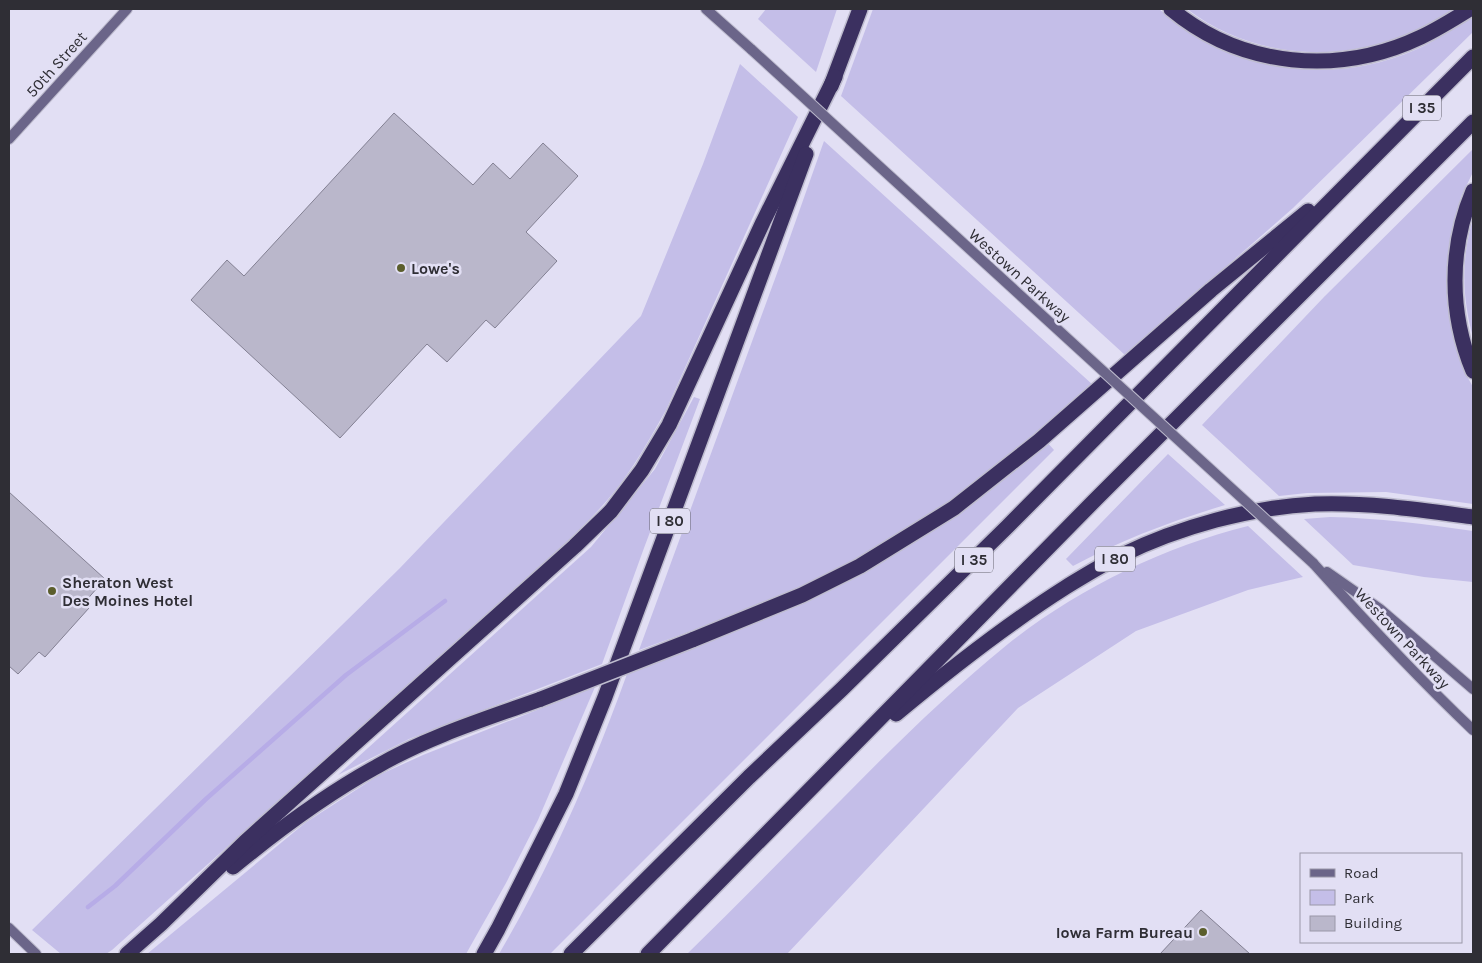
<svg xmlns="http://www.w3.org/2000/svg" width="1482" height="963" viewBox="0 0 1482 963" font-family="Karla,sans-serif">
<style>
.green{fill:#c4bee8}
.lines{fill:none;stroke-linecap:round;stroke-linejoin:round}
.stream{stroke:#b7ace7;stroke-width:4.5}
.building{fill:#bab7cb;stroke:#838093}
.secondary-casing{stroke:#bebcce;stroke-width:12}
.highway-casing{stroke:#bebcce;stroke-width:18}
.secondary{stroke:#6b6589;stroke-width:10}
.highway{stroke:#3b3060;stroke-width:15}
.secondary-bridge-casing{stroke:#bebcce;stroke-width:12;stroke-linecap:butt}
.highway-bridge-casing{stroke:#bebcce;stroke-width:18;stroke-linecap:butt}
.secondary-bridge{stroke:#6b6589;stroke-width:10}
.highway-bridge{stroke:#3b3060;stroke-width:15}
.poi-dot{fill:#5b5e2c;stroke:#e2dff4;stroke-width:2}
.labels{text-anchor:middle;stroke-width:5;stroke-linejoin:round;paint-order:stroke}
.shield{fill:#e2dff4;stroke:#65636e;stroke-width:1}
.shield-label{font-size:15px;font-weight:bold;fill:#2f2e35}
.street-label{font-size:16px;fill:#2f2e35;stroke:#e2dff4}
.poi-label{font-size:16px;font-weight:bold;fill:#2f2e35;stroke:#e2dff4;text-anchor:start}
</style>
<rect width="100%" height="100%" fill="#e2dff4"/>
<!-- green -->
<g class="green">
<polygon points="766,9 837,9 816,72 758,19"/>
<path d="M873,9H1159C1231,70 1327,88 1415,50C1436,41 1455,27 1473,15V32L1293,208L1125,355L841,96Z"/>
<path d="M1187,9H1455C1375,64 1266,69 1187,9Z"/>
<path d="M740,64L798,117L666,410C652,435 638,460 621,483C604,506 583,526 563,546L112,950L106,954H61L32,930L400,568L641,316L703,164Z"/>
<polygon points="824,141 1093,385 974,487 870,554 779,599 639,650 783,257"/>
<polygon points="1473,149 1473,172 1461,197 1449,248 1448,280 1457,345 1468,378 1473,387 1473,504 1386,492 1307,493 1279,496 1202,425 1324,297"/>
<path d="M1473,219V337C1462,299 1461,258 1473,219Z"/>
<polygon points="694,397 700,399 644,548 602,664 409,739 338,775 591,547 655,469"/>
<path d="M1046,441L1054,450L550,954H499C551,865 592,771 627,674L737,630L773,614Z"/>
<path d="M1168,454L1225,505C1172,521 1121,540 1073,566L1066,559Z"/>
<path d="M1330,517C1378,518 1425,524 1473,531V582L1424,577L1353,565L1304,519Z"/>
<path d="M1248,526L1303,577L1248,590L1136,631L1018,708L787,954H687C739,903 790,851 842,799C895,745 949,692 1008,644C1076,590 1163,547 1248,526Z"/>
<polygon points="595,687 538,820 506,883 466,954 147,954 305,823 379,775 423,755"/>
</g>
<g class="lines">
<!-- stream -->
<polyline class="stream" points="88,907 115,886 206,799 346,675 445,601"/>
</g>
<!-- building -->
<g class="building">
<polygon points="394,113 473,185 493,163 510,179 543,143 578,176 526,232 557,261 495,328 486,320 447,362 427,344 340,438 191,300 227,260 244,276"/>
<polygon points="9,492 105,579 84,603 89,608 45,657 39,652 18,674 9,666"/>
<polygon points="1201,910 1250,954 1160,954"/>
</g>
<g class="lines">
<!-- secondary casing -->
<g class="secondary-casing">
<g id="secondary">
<polyline points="706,9 752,50"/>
<polyline points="9,139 127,9"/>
<path d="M1313,563C1365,621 1417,677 1473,730"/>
<polyline points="1327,572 1380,609 1473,689"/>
<polyline points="9,928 36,954"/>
</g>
</g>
<!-- highway casing -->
<g class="highway-casing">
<g id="highway">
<path d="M1171,9C1242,68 1339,76 1421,37C1438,29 1454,19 1470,9"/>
<polyline points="831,86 860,9"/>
<path d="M1473,191C1449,248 1449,313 1473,371"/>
<polyline points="692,640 802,595 860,566 954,508 1039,441 1211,290 1308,211"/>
<path d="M896,714C950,669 1006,625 1066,587C1084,576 1103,564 1122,555C1179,527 1251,507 1315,504C1368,502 1421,510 1473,517"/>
<path d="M233,867C278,830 325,795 376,767C427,737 485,719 541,699"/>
<polyline points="127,954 161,924 245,842 575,546 611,511 642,470 669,425 763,222 835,77"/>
<polyline points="484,954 498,929 566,794 605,697 806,154"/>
<polyline points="571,954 749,777 842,689 1007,527 1473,57"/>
<polyline points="648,954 1094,501 1473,122"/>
</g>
</g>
<!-- secondary -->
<use href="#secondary" class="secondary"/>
<!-- highway -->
<use href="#highway" class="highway"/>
<!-- secondary-bridge casing -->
<g class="secondary-bridge-casing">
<polyline id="secondary-bridge" points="752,50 1313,563"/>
</g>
<!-- highway-bridge casing -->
<g class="highway-bridge-casing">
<polyline id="highway-bridge" points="541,699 692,640"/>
</g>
<!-- secondary-bridge -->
<use href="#secondary-bridge" class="secondary-bridge"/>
<!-- highway-bridge -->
<use href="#highway-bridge" class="highway-bridge"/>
</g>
<!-- markers -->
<g class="poi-dot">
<circle cx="401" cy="268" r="5"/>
<circle cx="52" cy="591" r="5"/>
<circle cx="1203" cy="932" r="5"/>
</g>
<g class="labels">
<!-- shield labels -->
<g class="shield">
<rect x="1403" y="95.5" width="38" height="25" rx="4"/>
<rect x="650" y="508.5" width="40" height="25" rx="4"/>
<rect x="1095" y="546.5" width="40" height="25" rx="4"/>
<rect x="955" y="547.5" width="38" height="25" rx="4"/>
</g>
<g class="shield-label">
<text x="1422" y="113">I 35</text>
<text x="670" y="526">I 80</text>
<text x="1115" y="564">I 80</text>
<text x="974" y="565">I 35</text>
</g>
<!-- street labels -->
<g class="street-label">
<text transform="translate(56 64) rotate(-48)" y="6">50th Street</text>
<text transform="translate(1020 275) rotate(42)" y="6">Westown Parkway</text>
<text transform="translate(1403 638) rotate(47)" y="6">Westown Parkway</text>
</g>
<!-- poi labels -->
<g class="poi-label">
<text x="411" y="274">Lowe's</text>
<text x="62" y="588">Sheraton West<tspan x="62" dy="18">Des Moines Hotel</tspan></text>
<text x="1193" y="938" text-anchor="end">Iowa Farm Bureau</text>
</g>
</g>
<!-- border -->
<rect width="1482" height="963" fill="none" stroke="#2f2e35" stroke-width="20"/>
<!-- legend -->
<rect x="1300" y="853" width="162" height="90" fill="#e2dff4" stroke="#9a98a8"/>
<rect x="1310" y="869" width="25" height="8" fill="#6b6589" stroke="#9a98a8"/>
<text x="1344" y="878" font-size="15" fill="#2f2e35">Road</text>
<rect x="1310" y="890" width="25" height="15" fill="#c4bee8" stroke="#9a98a8"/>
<text x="1344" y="903" font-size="15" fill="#2f2e35">Park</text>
<rect x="1310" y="916" width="25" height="15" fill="#bab7cb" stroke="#9a98a8"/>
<text x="1344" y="928" font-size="15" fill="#2f2e35">Building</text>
</svg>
